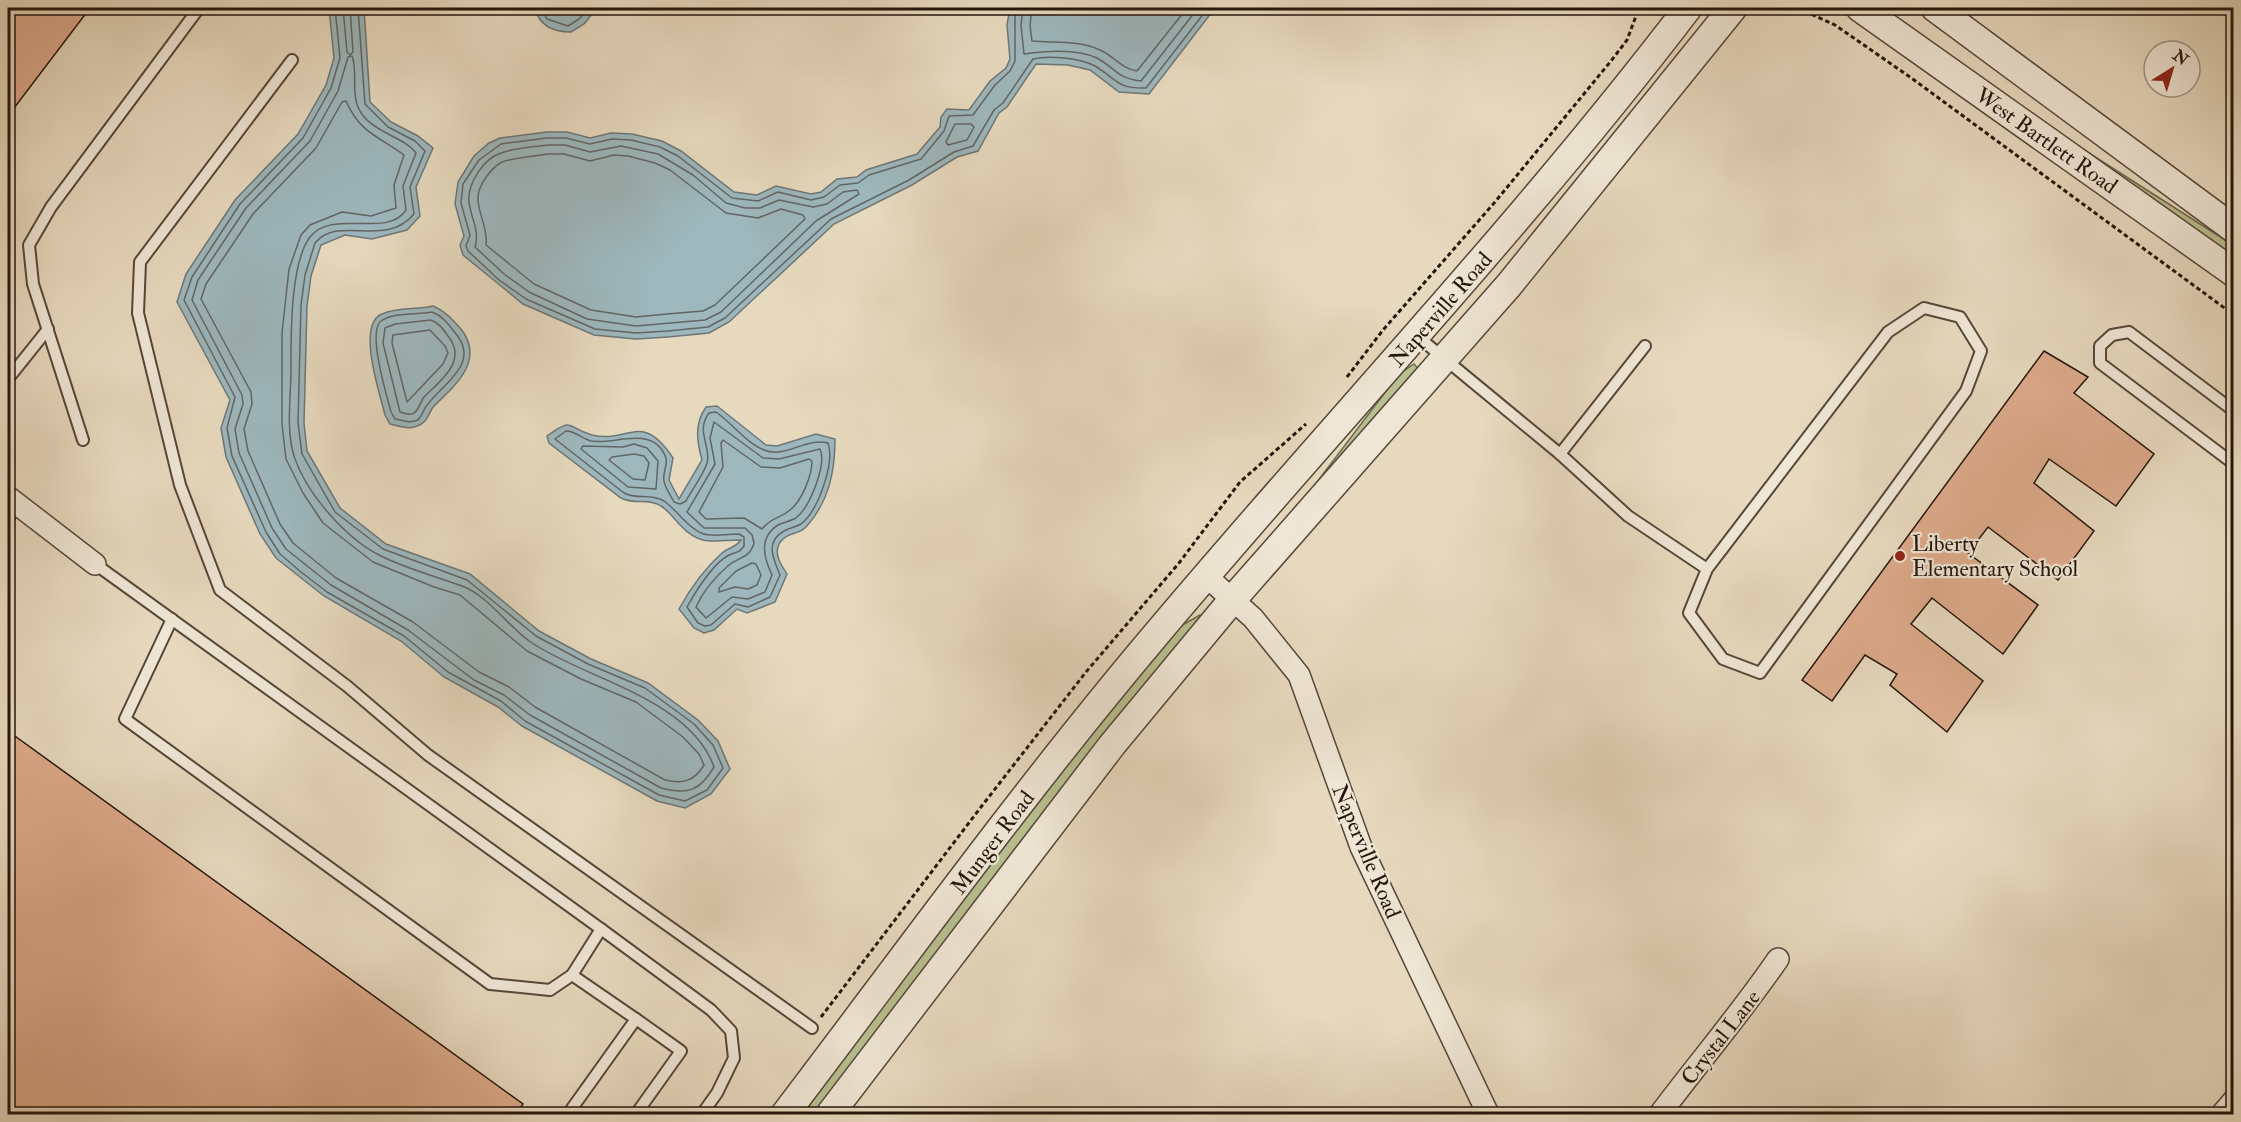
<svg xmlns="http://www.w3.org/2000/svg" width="2241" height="1122" viewBox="0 0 2241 1122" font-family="'IM FELL Double Pica',serif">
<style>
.green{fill:#b8bf90;stroke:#6e6a4e;stroke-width:1.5}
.water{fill:#9db7bd;stroke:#6d7777;stroke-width:1.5}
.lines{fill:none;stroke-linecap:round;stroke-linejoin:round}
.shore{stroke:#616665;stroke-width:1.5}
.building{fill:#ddaa8b;stroke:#25160d;stroke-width:1.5}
.service-casing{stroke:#564739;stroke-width:14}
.minor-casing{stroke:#564739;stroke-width:24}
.tertiary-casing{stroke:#564739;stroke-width:30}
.path{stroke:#25160d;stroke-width:3;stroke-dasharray:4.5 3;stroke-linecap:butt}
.service{stroke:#efe6d5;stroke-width:10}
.minor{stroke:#efe6d5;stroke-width:21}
.tertiary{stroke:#efe6d5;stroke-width:27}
.poi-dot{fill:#8f2418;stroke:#efe6d5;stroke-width:2}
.labels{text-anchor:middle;stroke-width:4.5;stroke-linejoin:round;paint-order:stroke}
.street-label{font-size:22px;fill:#25160d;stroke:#efe6d5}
.poi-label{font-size:22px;fill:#25160d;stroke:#efe6d5;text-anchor:start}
</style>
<rect width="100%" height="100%" fill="#e7d9be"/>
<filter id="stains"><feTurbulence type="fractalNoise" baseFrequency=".00333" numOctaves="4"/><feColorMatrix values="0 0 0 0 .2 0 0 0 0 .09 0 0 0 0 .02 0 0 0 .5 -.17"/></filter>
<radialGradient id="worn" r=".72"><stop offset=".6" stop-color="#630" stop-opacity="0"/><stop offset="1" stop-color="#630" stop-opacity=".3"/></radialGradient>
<!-- green -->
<g class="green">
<polygon points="2045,125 2233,245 2233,258"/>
<polygon points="1414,364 1419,370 1316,487 1314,486 1399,374"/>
<polygon points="1200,615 1203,617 959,924 815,1114 800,1114 1088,736 1177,628"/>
</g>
<!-- water -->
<g class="water">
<polygon points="329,8 364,8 370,102 391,122 418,136 433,148 416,187 420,216 407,230 372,239 345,235 321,245 311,276 307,306 304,423 307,451 340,508 386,544 470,574 539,631 591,659 648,683 698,720 718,741 730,769 711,794 685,808 657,801 522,726 498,707 444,677 401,641 324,596 276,558 260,534 226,457 221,428 230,400 177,302 186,274 235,200 298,134 326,85 334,58"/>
<path d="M535,8H597L584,24L571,32C553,32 539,25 535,8Z"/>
<polygon points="1010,8 1215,8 1149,94 1119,92 1090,70 1068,65 1036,64 1007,107 999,113 978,151 957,157 912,185 834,224 729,322 709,333 668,337 636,339 594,335 523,304 463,255 460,245 464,236 455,204 458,182 474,156 489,143 500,138 547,132 567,132 590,138 611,133 632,134 662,141 681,151 734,192 757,195 776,186 811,194 821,192 837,179 857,177 866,170 917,154 940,127 941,117 947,109 969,110 990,81 1006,68 1010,59 1007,25"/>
<path d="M433,306C445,311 452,319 461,329C485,360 456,385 434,406C428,413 428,423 417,426C409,430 399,426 390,424L385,415C380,394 356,324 382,314C398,307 416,310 433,306Z"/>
<path d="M717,406L766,445L777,446L816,434L835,439C835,471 829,502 806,527C799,535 785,532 779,544C774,555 781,565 787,574L775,602L747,613L737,609L714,630L704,633L694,628L679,609C691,587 703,570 722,553C729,547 735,548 741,540C715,540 701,547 681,526C675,520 669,511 661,506C649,498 634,505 621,498L549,443L547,436C575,416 566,428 592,435C629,444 641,410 673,458L669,480L679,499L702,460C697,442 694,424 706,407Z"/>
</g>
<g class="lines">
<!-- shore -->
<g class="shore">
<path d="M335,8L340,58L331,88L303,138L240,204L192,277L184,300L235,397L227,428L232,456L266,532L280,554L301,572L327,592L404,636L448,672L501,701L525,721L659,795L685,801L707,790L723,768L713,745L694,724L645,688L588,664L536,636L467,580L383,549L335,512L302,454L298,423L301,305L305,275L315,243C339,214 385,249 414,214L410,187L425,151L415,141L388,127L365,104L358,8"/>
<polyline points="343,8 347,52 350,55 353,52 350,8"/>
<polyline points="541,8 547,19 568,26 579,19 589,8"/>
<path d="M1015,8V61L1010,71L995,85L973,115L949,116L944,131L921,159L869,175L858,183L840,185L824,197L811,200L778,192L758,201L732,198L678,156L660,147L631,140L612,139L590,144L566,138H547L501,144L479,160L463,184L461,203L470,235L466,246L468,251L499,280L526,299L595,329L636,333L668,331L708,327L725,318L831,219L909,180L954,152L973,146L994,110L1003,103L1033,59C1049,55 1080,58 1095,66C1117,79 1116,89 1146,88L1208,8"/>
<path d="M1023,8L1021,25L1024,54C1045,51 1076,48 1097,58C1117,69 1116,78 1141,81L1198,8"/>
<path d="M1032,8L1030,25L1032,41C1054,43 1080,40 1100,50C1114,56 1122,69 1137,71L1187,8"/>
<path d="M352,56C358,71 351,92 358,107C368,132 404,136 416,153L403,186L406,210C387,239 333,208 310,237C291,262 291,330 291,361C292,390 285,427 294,456C306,493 346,539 381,556C407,569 435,576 462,586C489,596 508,627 532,643C586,679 690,699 714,767C700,791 688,795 661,788L530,715L504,695L474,680L408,630L331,585L286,549L272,528L239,453L235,429L243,404L242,395L192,300L198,280L246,208L310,141L338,91L348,57Z"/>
<path d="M346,101C360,133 378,136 404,155L394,185L396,208L371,216L342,212L310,225L301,235L289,269L282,333V424L286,459L303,493L323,523L373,562L434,587L460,595L527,651L581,679L636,702L683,737L699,754L704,765C694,782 682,784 665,780L535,707L509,687L479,672L413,622L336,578L293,543L280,524L248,451L244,429L252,404L251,392L201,299L206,284L253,214L316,148L342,102Z"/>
<polygon points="955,124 971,124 974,127 967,140 948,145 946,142"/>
<path d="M548,145H565L590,152L621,146L658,154L693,175L726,203L745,208H760L779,200L813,207L827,204L843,192L857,190L859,194L816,221L721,312L705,320L636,326L587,319L529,292L504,274L475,247C480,230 471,219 469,202C467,184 484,158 501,153C514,148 533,147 548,145Z"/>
<path d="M548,154H564L590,161L614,155L628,156L655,163L670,170L726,213L758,218L781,209L803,215L805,219L715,305L703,311L667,314L636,317L591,310L534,284L486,245C488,228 479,216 478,200C477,186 491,168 502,162C511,158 537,156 548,154Z"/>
<path d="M432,312C443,316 449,325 456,334C480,363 444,383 428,404C423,409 423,415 418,420L410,422L395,419L391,412C387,396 367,332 381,321C394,312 417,315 432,312Z"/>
<path d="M431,320C439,323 443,329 448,336C468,361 441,380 424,397C420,402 419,410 414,413C410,416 404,413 400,412L383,343L385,328L395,324Z"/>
<polygon points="430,330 445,346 448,353 443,364 407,402 392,343 393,335"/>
<path d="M716,412C732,423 746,443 764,450C785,459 806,437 828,443C835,463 818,511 801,524C796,527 789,528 784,531C764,542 774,560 780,575L770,597L748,607L735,604L711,625L705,626L698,623L687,607C696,591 712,564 729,555C736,552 739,553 744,546V537L739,534C709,535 704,541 681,517C676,512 670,505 664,501C651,493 637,500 624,493L555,439L566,431C576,431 582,439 591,441C616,445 654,424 666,458C668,465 662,474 664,481C665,488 671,496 674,502L680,504L686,501C692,489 703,476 707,463C712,448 695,431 709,413Z"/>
<path d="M714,422L763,458L779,459L820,449C827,464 810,507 796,518C791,521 784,522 778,525C758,538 764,558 772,575L765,592L748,599L732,597L706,618L696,607C703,591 715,577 729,565C739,557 750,558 754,543L752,535L745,528H704L687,512L715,464L710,438Z"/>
<path d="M723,440L761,467L780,468L809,459L812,461C812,475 802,501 790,510C780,519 773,516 762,529L744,518L706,519L699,512L723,467L721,443Z"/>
<polygon points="634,444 647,448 658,461 656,489 628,487 581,449 583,446 623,447"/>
<polygon points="634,454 644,456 649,463 645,480 633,479 609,460 612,457"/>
<polygon points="752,563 756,564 761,575 757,585 748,589 735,587 719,592 719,588 736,571"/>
</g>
</g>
<!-- building -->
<g class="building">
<polygon points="8,8 90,8 8,116"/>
<polygon points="2044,351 2088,377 2074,393 2154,454 2116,506 2049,459 2034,483 2094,531 2058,580 1988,527 1968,553 2038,605 2003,654 1932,598 1911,624 1983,681 1947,732 1890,685 1897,674 1865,655 1832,701 1802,680"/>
<polygon points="8,731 523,1104 516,1114 8,1114"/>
</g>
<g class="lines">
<!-- service casing -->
<g class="service-casing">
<g id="service">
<polyline points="292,60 140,262 138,313 180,485 220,590 347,686 428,755 812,1028"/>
<polyline points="1417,336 1560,454 1628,516 1707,569 1888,332 1924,308 1960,317 1981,351 1966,391 1760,673 1723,659 1689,613 1707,569"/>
<polyline points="8,379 48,329"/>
<polyline points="2234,411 2129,332 2112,335 2100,346 2100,363 2234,464"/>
<polyline points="83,440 33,284 29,245 51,207 199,8"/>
<polyline points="1560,454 1645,346"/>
<polyline points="8,521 14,503"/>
<polyline points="95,564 601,929"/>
<polyline points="172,619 125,719 490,984 550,990 572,975"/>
<polyline points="636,1019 572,975 601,929 711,1010 731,1031 734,1058 717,1093 702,1114"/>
<polyline points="568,1114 636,1019 681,1051 636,1114"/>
</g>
</g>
<!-- minor casing -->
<g class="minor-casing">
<g id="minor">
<polyline points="8,497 95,564"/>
<polyline points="1206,576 1253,618 1299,675 1361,847 1488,1114"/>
<path d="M1660,1114C1699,1062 1741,1013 1778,959"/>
<polyline points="2222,1114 2234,1100"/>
</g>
</g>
<!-- tertiary casing -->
<g class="tertiary-casing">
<g id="tertiary">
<polyline points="1860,8 2234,273"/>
<polyline points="1935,8 2234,229"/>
<path d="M785,1114C906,955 1024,791 1154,637C1331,426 1521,227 1688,8"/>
<polyline points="830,1114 1112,745 1233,599 1509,285 1733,8"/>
</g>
</g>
<!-- path -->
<g class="path">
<polyline points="1798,8 1835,25 1910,77 2234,315"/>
<polyline points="1347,377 1383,330 1495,202 1611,61 1627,40 1639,8"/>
<polyline points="821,1017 981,807 1086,672 1179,563 1240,482 1306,424"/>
</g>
<!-- service -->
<use href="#service" class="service"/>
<!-- minor -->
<use href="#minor" class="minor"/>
<!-- tertiary -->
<use href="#tertiary" class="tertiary"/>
</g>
<!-- markers -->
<circle class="poi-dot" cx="1900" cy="556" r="6"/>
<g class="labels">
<!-- street labels -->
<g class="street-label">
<text transform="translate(2047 140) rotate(35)" y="8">West Bartlett Road</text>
<text transform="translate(1440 309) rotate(-49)" y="8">Naperville Road</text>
<text transform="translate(992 842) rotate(-53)" y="8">Munger Road</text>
<text transform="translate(1367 851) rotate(67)" y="8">Naperville Road</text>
<text transform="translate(1720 1037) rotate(-52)" y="8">Crystal Lane</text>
</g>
<!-- poi labels -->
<g class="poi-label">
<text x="1912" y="551">Liberty<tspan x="1912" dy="25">Elementary School</tspan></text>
</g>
</g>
<!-- margin -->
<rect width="2241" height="1122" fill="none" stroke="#e7d9be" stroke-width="30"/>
<rect x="9" y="9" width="2223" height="1104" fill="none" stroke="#25160d" stroke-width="3"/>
<rect x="15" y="15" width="2211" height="1092" fill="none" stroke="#25160d" stroke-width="1.5"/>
<!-- north arrow -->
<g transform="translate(2172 69) rotate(37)"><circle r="28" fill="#efe6d5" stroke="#9e9385" stroke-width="1.5"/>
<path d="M0-4.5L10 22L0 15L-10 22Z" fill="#8f2418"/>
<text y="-9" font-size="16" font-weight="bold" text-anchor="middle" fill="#25160d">N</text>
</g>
<rect width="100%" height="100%" filter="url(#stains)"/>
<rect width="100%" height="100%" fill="url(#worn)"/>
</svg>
